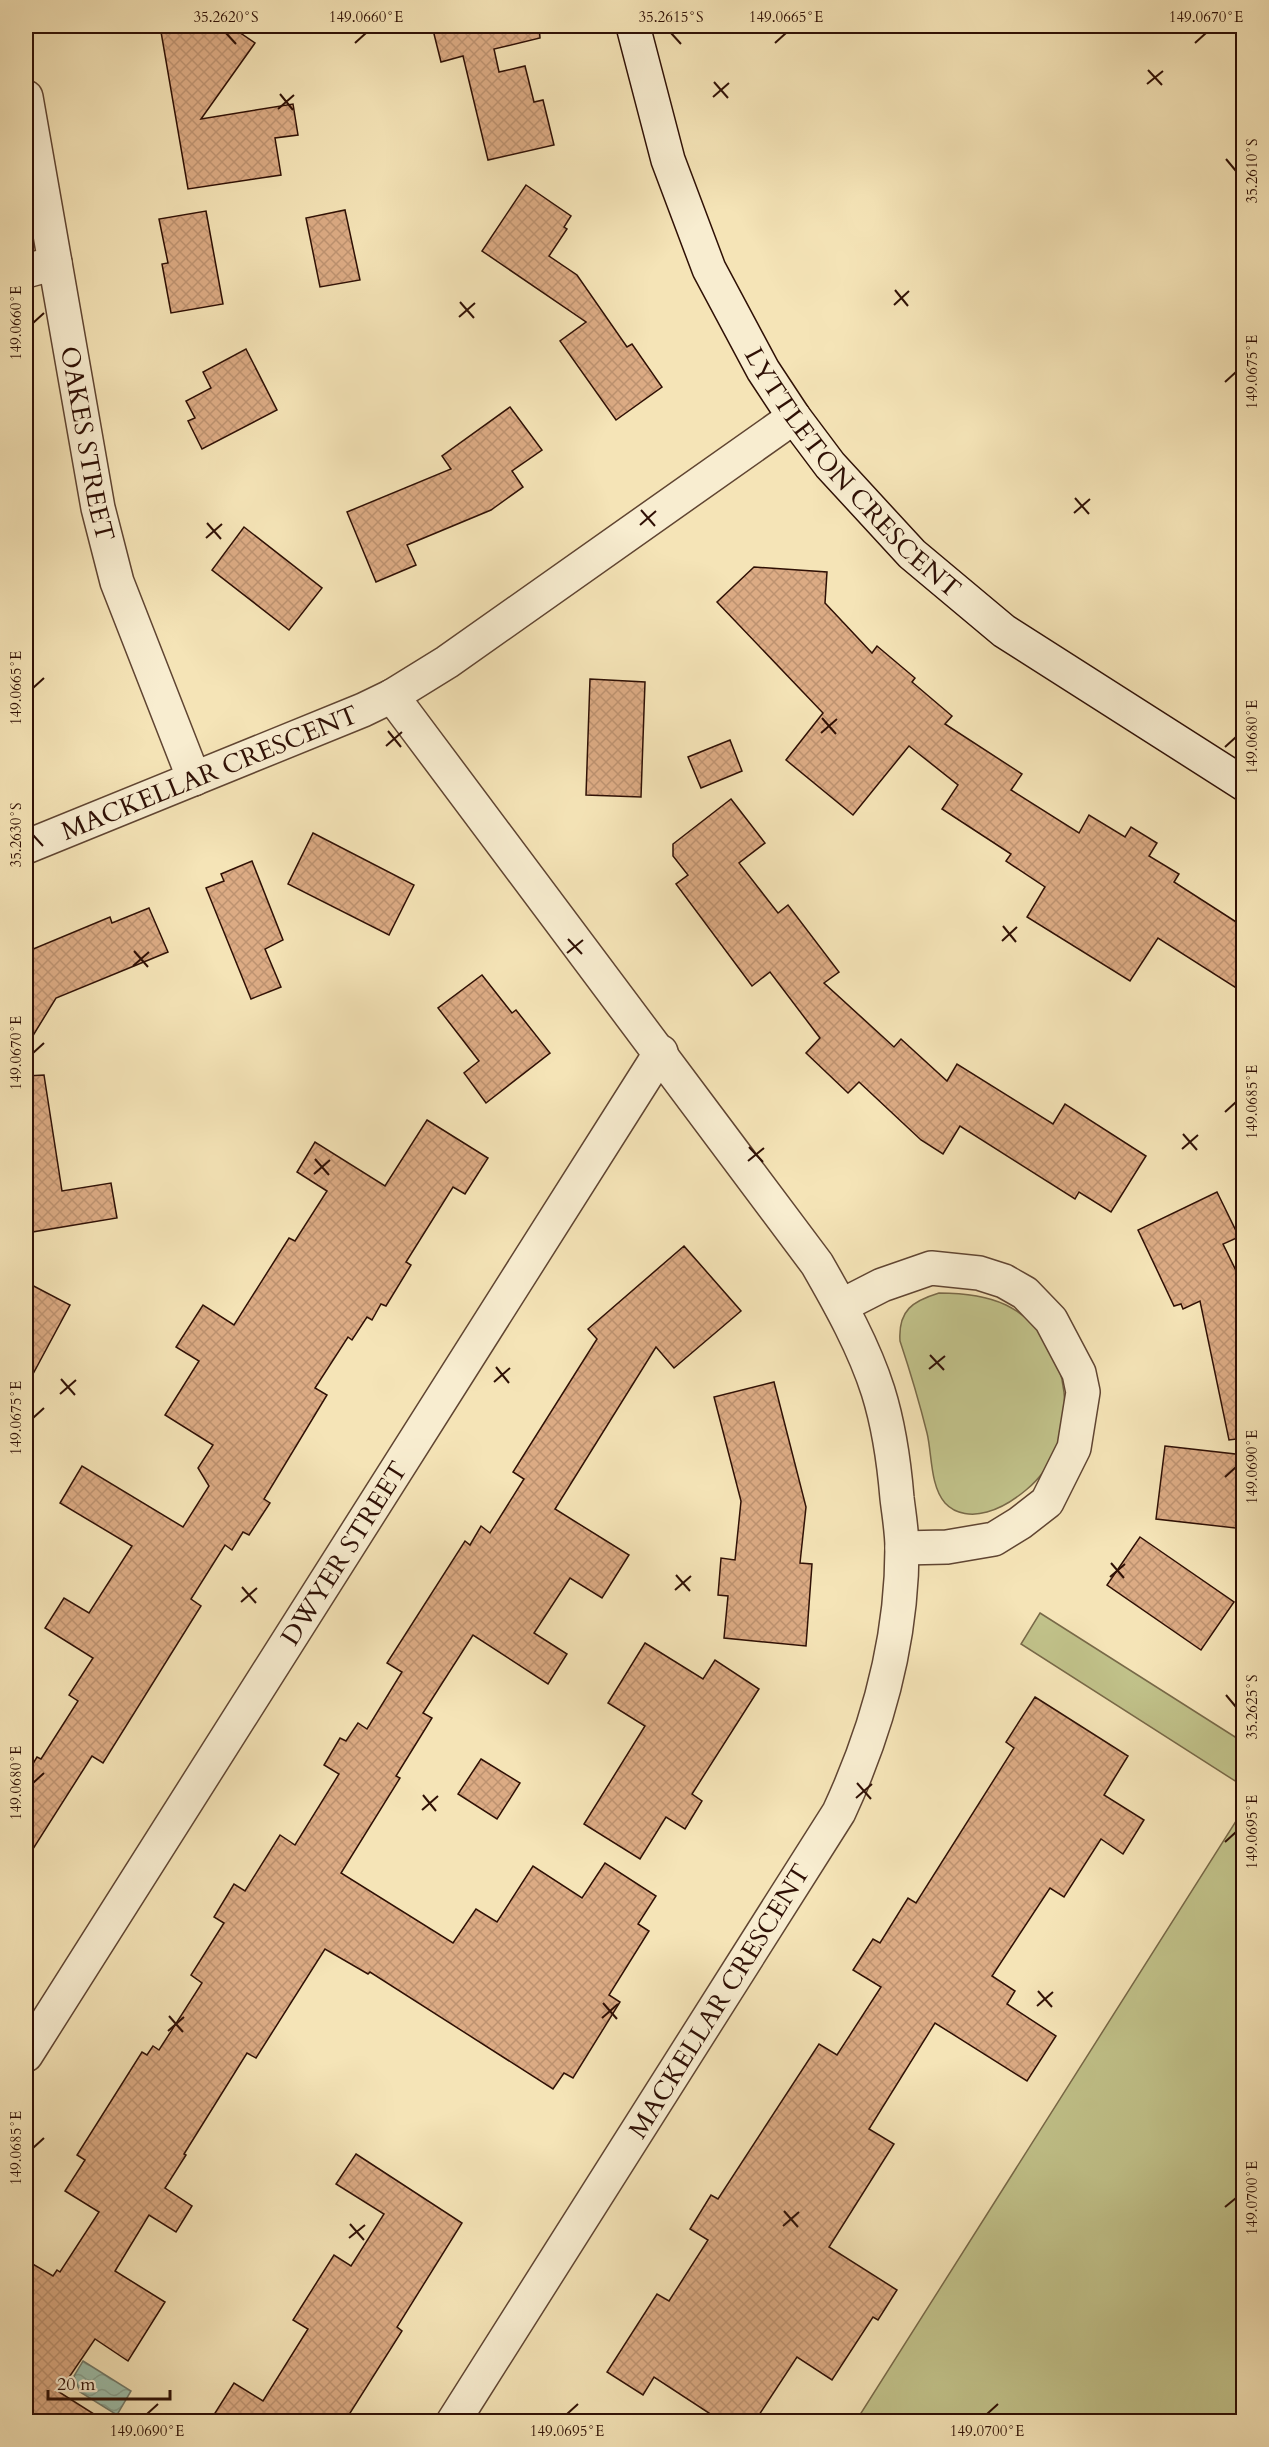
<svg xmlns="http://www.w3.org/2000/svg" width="1269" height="2447" viewBox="0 0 1269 2447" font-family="Cardo,serif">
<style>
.green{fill:#c1c28a;stroke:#786948;stroke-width:1.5}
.water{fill:url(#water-waves);stroke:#717969;stroke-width:1.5}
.building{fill:url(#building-cross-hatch);stroke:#2f1005;stroke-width:1.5}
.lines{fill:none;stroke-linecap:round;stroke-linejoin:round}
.street-casing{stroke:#604532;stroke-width:36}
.secondary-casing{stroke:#2f1005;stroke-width:36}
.street{stroke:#f8edd0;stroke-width:33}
.secondary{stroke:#f8edd0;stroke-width:33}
.ticks{fill:none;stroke:#2f1005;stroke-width:2}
.labels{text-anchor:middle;stroke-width:4.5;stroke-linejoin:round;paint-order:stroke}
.street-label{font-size:26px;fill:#2f1005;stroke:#f8edd0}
.neatline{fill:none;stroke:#2f1005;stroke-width:2}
.ticks-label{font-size:15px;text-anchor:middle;fill:#2f1005}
</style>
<defs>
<pattern id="water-waves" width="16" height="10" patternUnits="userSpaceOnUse" patternTransform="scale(1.5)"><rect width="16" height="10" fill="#9dbfab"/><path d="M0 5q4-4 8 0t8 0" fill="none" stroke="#88a392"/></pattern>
<pattern id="building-cross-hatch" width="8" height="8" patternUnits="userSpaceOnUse" patternTransform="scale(1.5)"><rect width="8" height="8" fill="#dcab84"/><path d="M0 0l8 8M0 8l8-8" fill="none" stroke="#bd9270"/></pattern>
</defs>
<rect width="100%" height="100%" fill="#f5e4b7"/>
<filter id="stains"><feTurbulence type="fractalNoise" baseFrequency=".00333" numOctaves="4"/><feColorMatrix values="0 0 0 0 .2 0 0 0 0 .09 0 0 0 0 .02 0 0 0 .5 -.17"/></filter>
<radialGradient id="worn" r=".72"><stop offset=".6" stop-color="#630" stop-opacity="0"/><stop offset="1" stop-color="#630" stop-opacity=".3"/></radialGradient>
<!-- green -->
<g class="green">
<path d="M939,1293C962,1293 985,1295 1006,1305C1075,1339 1085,1442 1026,1490C1014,1500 1002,1508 987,1512C973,1516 956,1515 945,1503C930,1486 932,1453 927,1433C919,1401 910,1371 900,1341C898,1310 913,1301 939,1293Z"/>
<polygon points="1040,1613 1243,1742 1243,1786 1021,1644"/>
<polygon points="1243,1810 1243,2421 856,2421"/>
</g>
<!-- water -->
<polygon class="water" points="83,2361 131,2391 117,2415 80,2392 74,2376"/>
<!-- building -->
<g class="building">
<polygon points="160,26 230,26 255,43 201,119 293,104 298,135 275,138 281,175 188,189"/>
<polygon points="432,26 539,26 540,38 494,49 499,72 525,66 534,102 543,100 554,145 488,160 463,56 441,62"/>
<polygon points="526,185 571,216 564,227 567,229 549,256 577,275 627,347 632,344 662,387 616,420 560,341 586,322 482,251"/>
<polygon points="345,210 360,280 320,287 306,218"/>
<polygon points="206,211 223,304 171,313 162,264 168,263 159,219"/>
<polygon points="246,349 277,410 202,449 188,421 195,418 186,401 211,388 203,372"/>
<polygon points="510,407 542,450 512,471 523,487 491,510 407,545 416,565 376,582 347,512 451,469 442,456"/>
<polygon points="244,527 322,588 289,630 212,570"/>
<polygon points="754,567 827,572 825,603 872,653 877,646 915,678 912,682 952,716 945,724 1022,774 1011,790 1079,833 1089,815 1125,837 1131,827 1157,843 1149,856 1179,874 1174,882 1244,927 1244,993 1158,938 1130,981 1027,917 1045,887 1006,861 1011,854 942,809 958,785 909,746 853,815 786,760 823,713 717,602"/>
<polygon points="590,679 645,682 641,797 586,795"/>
<polygon points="730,740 742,771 701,788 688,757"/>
<polygon points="731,799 765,843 739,863 778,913 788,905 839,972 824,983 894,1047 901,1039 947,1081 957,1064 1053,1124 1065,1104 1146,1156 1111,1212 1079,1192 1075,1199 960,1126 943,1154 921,1140 859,1082 848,1093 806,1053 820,1038 770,972 752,986 676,884 688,875 673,856 673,844"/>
<polygon points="313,833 414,885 389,935 288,884"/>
<polygon points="252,861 283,940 265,949 281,987 251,999 206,888 224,881 221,874"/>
<polygon points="149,908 168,952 56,998 26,1047 26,952 110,917 112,923"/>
<polygon points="482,975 512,1013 516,1010 550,1053 486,1103 464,1073 479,1061 438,1008"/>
<polygon points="44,1075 62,1191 111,1183 117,1218 26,1233 26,1076"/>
<polygon points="427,1120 488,1158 465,1194 453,1187 406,1262 411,1265 386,1306 381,1304 372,1320 367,1317 352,1340 348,1337 315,1388 327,1395 264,1499 270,1503 249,1535 243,1532 232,1550 225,1545 191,1599 201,1606 103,1763 92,1756 26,1860 26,1775 37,1757 41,1759 78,1701 69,1695 93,1658 45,1628 64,1598 89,1613 132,1546 60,1503 82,1466 183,1527 209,1486 198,1468 213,1445 165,1415 199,1361 176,1347 203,1305 234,1325 289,1238 295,1241 327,1191 297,1172 315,1142 385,1186"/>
<polygon points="1217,1192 1239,1237 1223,1244 1244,1287 1244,1438 1229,1440 1200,1301 1183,1309 1181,1304 1174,1306 1138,1230"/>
<polygon points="684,1246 741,1311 674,1368 656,1347 555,1509 629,1555 602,1598 570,1578 534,1633 567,1654 548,1684 473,1635 423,1713 432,1718 396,1776 400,1778 341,1873 453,1943 476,1909 497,1922 533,1866 582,1898 605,1863 656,1896 638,1924 649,1931 609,1995 620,2002 573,2078 564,2073 553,2089 370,1972 368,1974 325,1949 256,2058 247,2053 184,2154 186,2155 165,2188 192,2206 176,2232 149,2215 115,2271 165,2302 128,2361 95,2339 59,2392 105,2421 26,2421 26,2260 53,2276 57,2270 60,2272 99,2212 65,2191 85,2160 77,2155 142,2052 147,2055 153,2046 159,2050 202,1983 191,1975 224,1923 214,1917 234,1884 245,1891 280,1835 295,1845 339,1774 324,1765 340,1738 346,1741 358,1723 367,1729 402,1672 387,1663 465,1541 470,1545 481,1526 490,1533 524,1479 513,1472 597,1339 588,1329"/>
<polygon points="26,1282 70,1305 26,1387"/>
<polygon points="774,1382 806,1507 800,1563 812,1564 806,1646 724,1638 728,1596 718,1595 721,1558 735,1560 741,1501 714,1397"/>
<polygon points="1165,1446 1244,1455 1244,1529 1156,1519"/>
<polygon points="1140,1537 1234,1602 1201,1650 1107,1585"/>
<polygon points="645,1643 703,1679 715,1660 759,1689 692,1794 702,1801 685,1829 666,1817 640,1859 584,1824 645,1726 608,1703"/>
<polygon points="1035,1697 1128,1756 1104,1795 1144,1820 1123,1854 1101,1839 1064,1897 1050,1888 992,1976 1015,1991 1007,2004 1056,2036 1027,2081 935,2023 869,2129 894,2144 829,2247 897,2290 878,2320 873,2317 832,2380 797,2357 755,2421 721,2421 654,2377 643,2395 607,2372 657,2294 669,2301 708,2240 690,2229 711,2195 718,2199 819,2044 837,2055 881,1987 853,1970 873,1939 880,1943 908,1898 916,1903 1014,1748 1006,1742"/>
<polygon points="481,1759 520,1783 497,1819 458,1794"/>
<polygon points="356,2154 462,2223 397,2327 402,2331 345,2421 210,2421 234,2383 263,2401 308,2329 293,2320 334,2255 351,2266 384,2214 336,2184"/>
</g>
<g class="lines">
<!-- street casing -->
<g class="street-casing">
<g id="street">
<path id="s1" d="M26,97L98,508L117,582L194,779"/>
<polyline points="26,271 55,263"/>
<path d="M392,696L817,1264C840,1304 864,1347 878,1391C889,1426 894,1462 897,1498C899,1515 902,1532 902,1548C902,1641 878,1728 839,1812L453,2422"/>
<path id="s2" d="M26,847L363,710L392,696L447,662L794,417"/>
<polyline points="841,1306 882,1285 931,1268 979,1273 1004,1281 1025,1293 1051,1320 1079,1373 1083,1392 1074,1448 1047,1502 1020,1523 994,1539 947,1547 902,1548"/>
<path id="s3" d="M26,2055L661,1052"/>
</g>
</g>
<!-- secondary casing -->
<g class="secondary-casing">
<g id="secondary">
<path id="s4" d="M633,26L668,160L709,269L763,370L794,417L830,465L912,554L1004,631L1244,784"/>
</g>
</g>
<!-- street -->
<use href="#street" class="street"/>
<!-- secondary -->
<use href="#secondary" class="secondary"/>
</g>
<!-- ticks -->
<path class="ticks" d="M226,33L236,44M671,33L681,44M355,43L366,33M775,43L786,33M1195,43L1206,33M1148,70L1162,85M714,82L728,98M1147,84L1163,71M280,94L293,110M713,97L729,83M278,109L294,95M1226,159L1236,171M895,290L908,306M460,302L474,318M894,305L909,291M459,317L475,303M33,323L44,313M1225,382L1236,372M1075,498L1089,514M641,510L655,526M1074,513L1090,499M207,523L221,539M640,525L656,511M206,538L222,524M33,688L44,678M822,718L836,734M388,731L401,747M821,733L837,719M386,746L402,732M1225,747L1236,737M33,835L43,846M1003,926L1016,942M568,939L582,954M1002,941L1017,927M134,951L148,967M567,953L583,940M133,966L149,952M33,1053L44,1043M1225,1112L1236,1102M1183,1134L1197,1150M749,1147L763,1162M1182,1149L1198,1135M315,1159L329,1175M748,1161L764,1148M314,1174L330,1160M930,1355L944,1370M496,1367L509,1383M929,1369L945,1356M61,1379L75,1395M494,1382L510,1368M60,1394L76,1380M33,1418L44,1408M1225,1477L1236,1467M1111,1563L1124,1578M676,1575L690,1591M1110,1577L1125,1564M242,1587L256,1603M675,1590L691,1576M241,1602L257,1588M1226,1695L1236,1707M33,1783L44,1773M857,1783L871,1799M423,1795L436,1811M856,1798L872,1784M422,1810L438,1796M1225,1842L1236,1832M1038,1991L1052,2007M603,2003L617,2019M1037,2006L1053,1992M169,2016L183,2032M602,2018L618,2004M168,2031L184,2017M33,2148L44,2138M1225,2207L1236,2198M784,2211L798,2227M350,2224L364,2240M783,2226L799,2212M349,2238L365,2225M147,2414L158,2404M567,2414L578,2404M987,2414L998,2404"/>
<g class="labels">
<!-- street labels -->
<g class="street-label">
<text dy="9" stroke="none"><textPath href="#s1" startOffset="352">OAKES STREET</textPath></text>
<text dy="9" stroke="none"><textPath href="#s4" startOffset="506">LYTTLETON CRESCENT</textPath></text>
<text dy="9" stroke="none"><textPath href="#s2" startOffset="198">MACKELLAR CRESCENT</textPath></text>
<text dy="9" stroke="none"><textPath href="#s3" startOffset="594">DWYER STREET</textPath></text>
<text transform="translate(719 2001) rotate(-58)" y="9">MACKELLAR CRESCENT</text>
</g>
</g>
<!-- margin -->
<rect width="1269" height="2447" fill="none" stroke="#f5e4b7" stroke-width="66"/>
<!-- scale -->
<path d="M48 2390v9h122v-9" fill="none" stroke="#2f1005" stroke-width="3"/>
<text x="57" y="2390" font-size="18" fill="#2f1005" stroke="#f8edd0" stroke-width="4.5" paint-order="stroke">20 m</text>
<rect x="33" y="33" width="1203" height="2381" class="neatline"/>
<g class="ticks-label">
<text x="226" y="22">35.2620°S</text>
<text x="366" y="22">149.0660°E</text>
<text x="671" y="22">35.2615°S</text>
<text x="786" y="22">149.0665°E</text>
<text x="1206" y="22">149.0670°E</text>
<text transform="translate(1252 171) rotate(-90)" y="5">35.2610°S</text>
<text transform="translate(16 323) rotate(-90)" y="5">149.0660°E</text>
<text transform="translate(1252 372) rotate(-90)" y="5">149.0675°E</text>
<text transform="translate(16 688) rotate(-90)" y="5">149.0665°E</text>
<text transform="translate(1252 737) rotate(-90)" y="5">149.0680°E</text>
<text transform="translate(16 835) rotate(-90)" y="5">35.2630°S</text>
<text transform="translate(16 1053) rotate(-90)" y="5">149.0670°E</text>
<text transform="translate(1252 1102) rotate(-90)" y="5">149.0685°E</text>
<text transform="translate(16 1418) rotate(-90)" y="5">149.0675°E</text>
<text transform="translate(1252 1467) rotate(-90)" y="5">149.0690°E</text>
<text transform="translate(1252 1707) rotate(-90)" y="5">35.2625°S</text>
<text transform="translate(16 1783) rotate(-90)" y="5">149.0680°E</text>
<text transform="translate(1252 1832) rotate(-90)" y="5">149.0695°E</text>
<text transform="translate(16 2148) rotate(-90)" y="5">149.0685°E</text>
<text transform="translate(1252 2198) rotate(-90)" y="5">149.0700°E</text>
<text x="147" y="2436">149.0690°E</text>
<text x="567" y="2436">149.0695°E</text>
<text x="987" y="2436">149.0700°E</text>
</g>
<rect width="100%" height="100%" filter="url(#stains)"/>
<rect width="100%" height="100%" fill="url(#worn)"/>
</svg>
